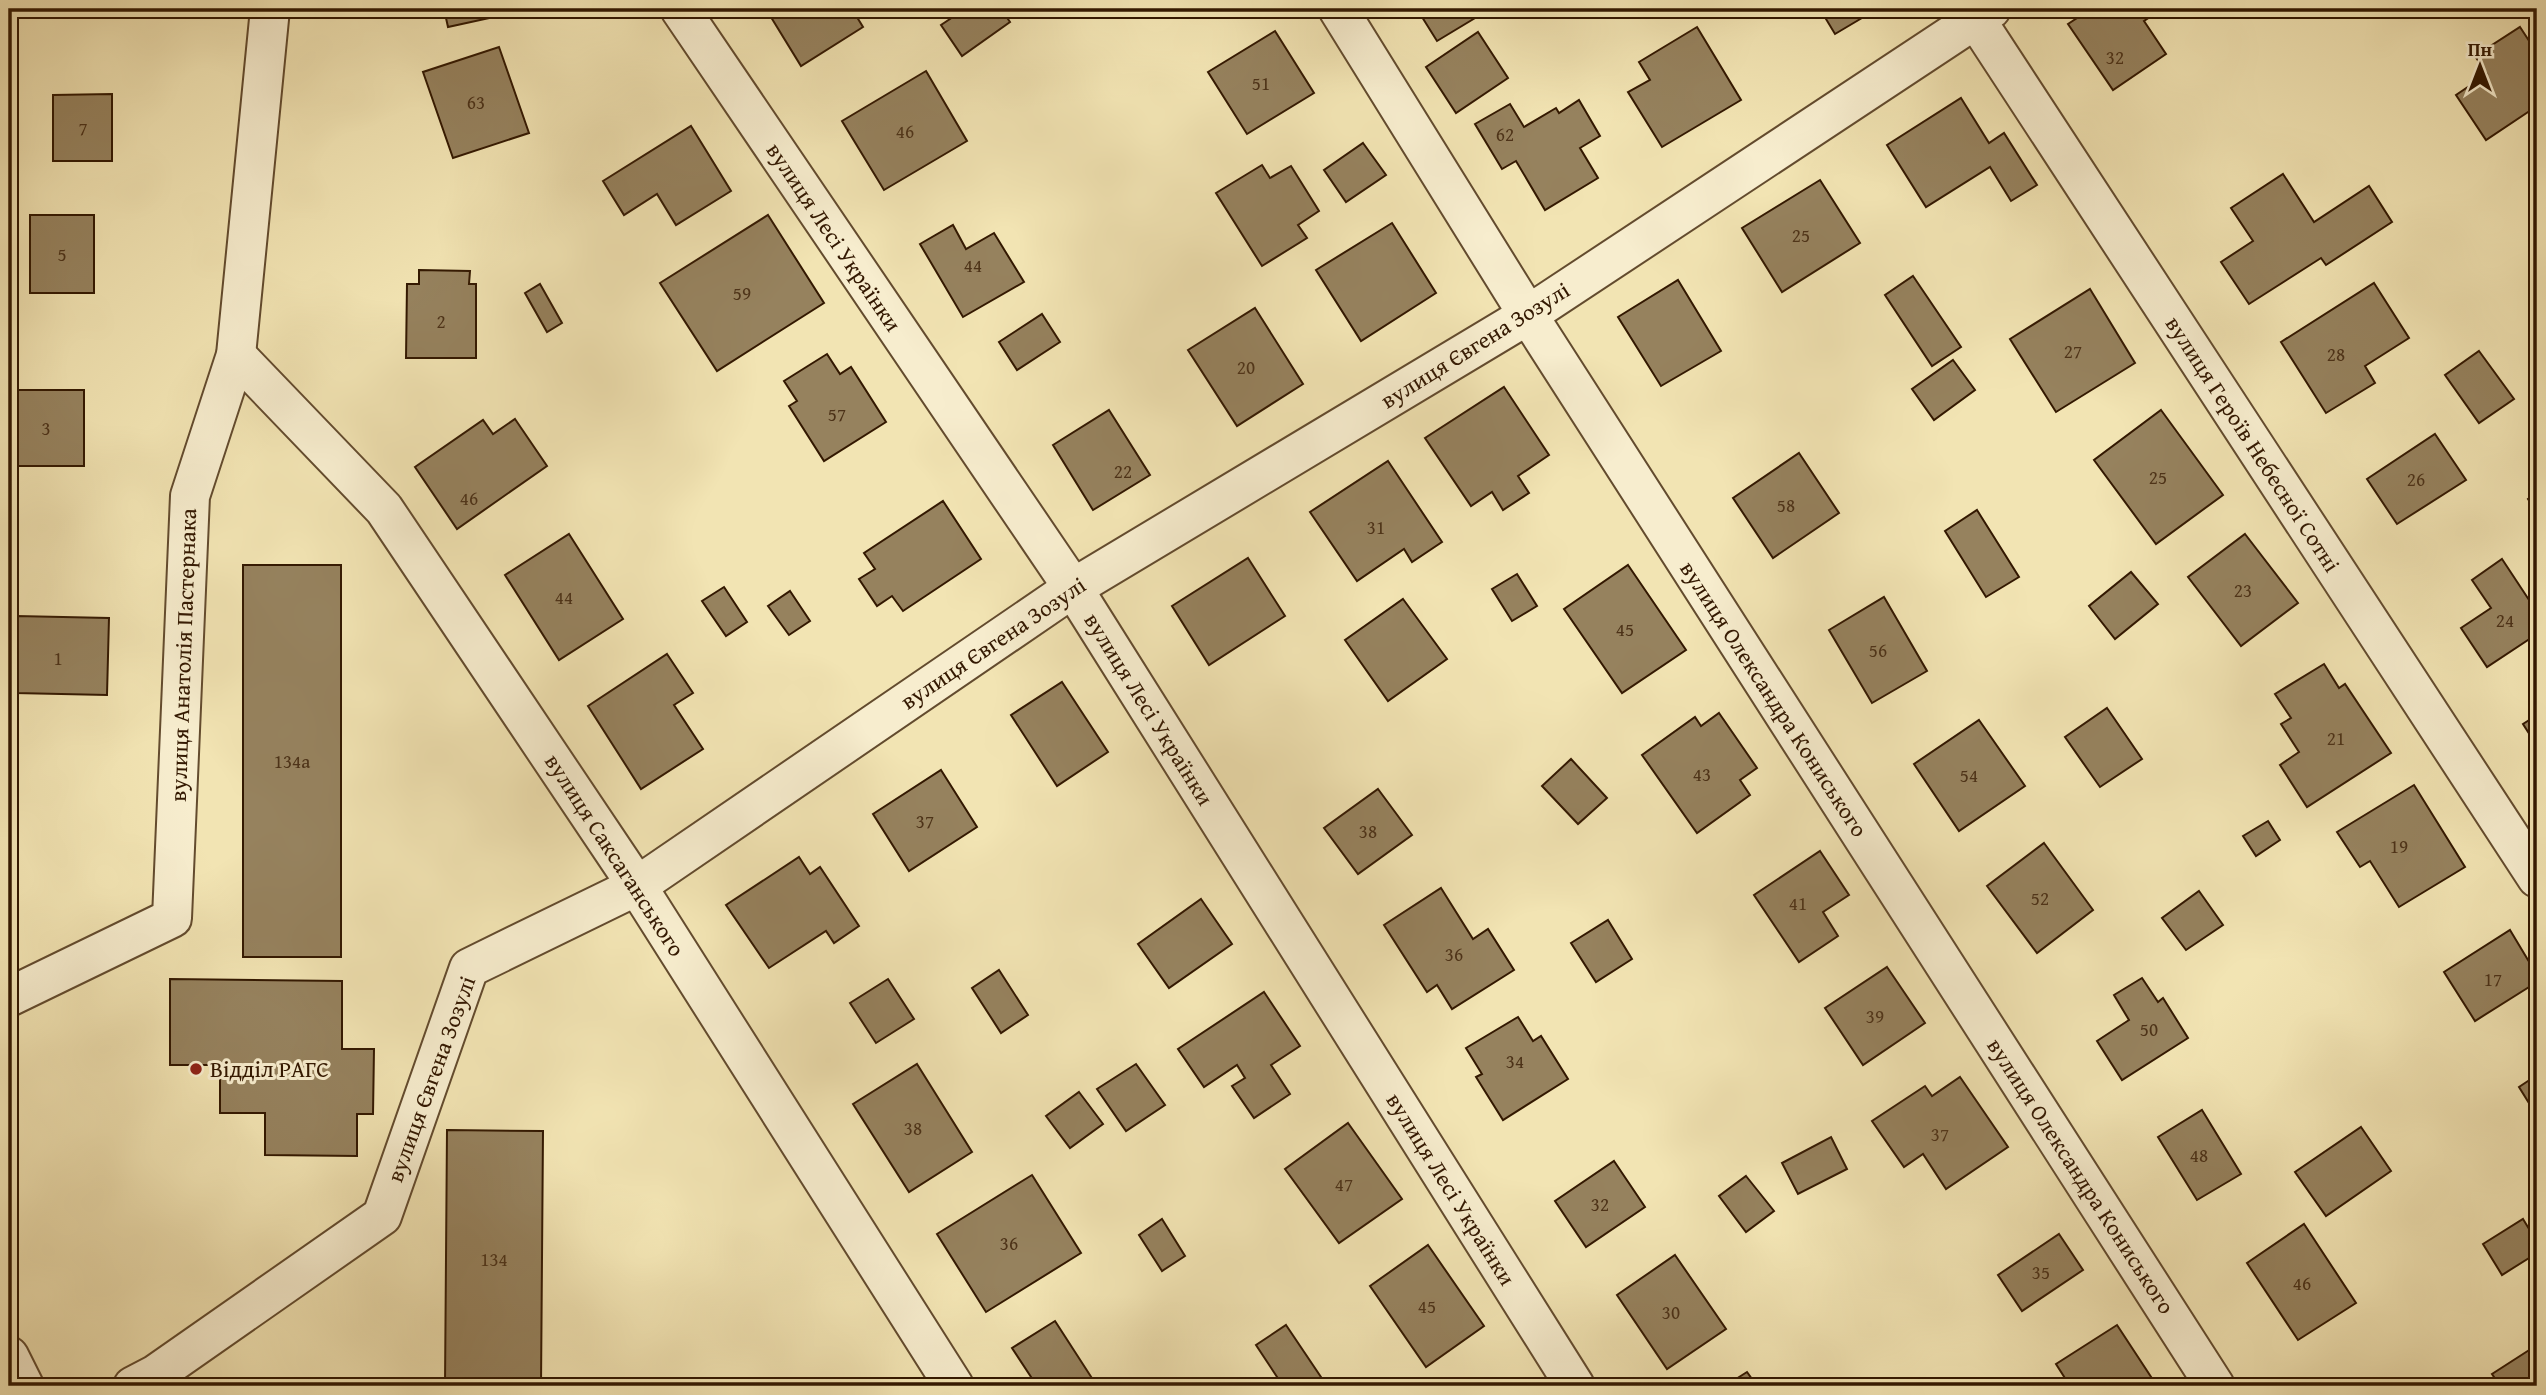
<svg xmlns="http://www.w3.org/2000/svg" width="2546" height="1395" viewBox="0 0 2546 1395" font-family="'Gentium Book Plus',serif">
<style>
.building{fill:#96825e;stroke:#331801;stroke-width:2}
.lines{fill:none;stroke-linecap:round;stroke-linejoin:round}
.minor-casing{stroke:#634b2e;stroke-width:42}
.tertiary-casing{stroke:#634b2e;stroke-width:42}
.minor{stroke:#f7edce;stroke-width:38}
.tertiary{stroke:#f7edce;stroke-width:38}
.poi-dot{fill:#8f2418;stroke:#f7edce;stroke-width:2.5}
.labels{text-anchor:middle;stroke-width:6;stroke-linejoin:round;paint-order:stroke}
.number-label{font-size:19px;fill:#4c3218}
.street-label{font-size:23px;fill:#331801;stroke:#f7edce}
.poi-label{font-size:23px;fill:#331801;stroke:#f7edce;text-anchor:start}
</style>
<rect width="100%" height="100%" fill="#f2e4b3"/>
<filter id="stains"><feTurbulence type="fractalNoise" baseFrequency=".00286" numOctaves="4"/><feColorMatrix values="0 0 0 0 .2 0 0 0 0 .09 0 0 0 0 .02 0 0 0 .5 -.17"/></filter>
<radialGradient id="worn" r=".72"><stop offset=".6" stop-color="#630" stop-opacity="0"/><stop offset="1" stop-color="#630" stop-opacity=".3"/></radialGradient>
<!-- building -->
<g class="building">
<polygon points="444,9 531,9 448,27"/>
<polygon points="766,9 852,9 863,27 801,66"/>
<polygon points="965,9 1001,9 1010,22 962,56 941,25"/>
<polygon points="1417,9 1490,9 1437,41"/>
<polygon points="1820,9 1877,9 1835,34"/>
<polygon points="2091,9 2162,9 2144,21 2166,54 2113,90 2068,24"/>
<polygon points="1697,27 1741,100 1662,147 1628,92 1650,80 1639,62"/>
<polygon points="2520,27 2537,53 2537,106 2486,140 2456,95 2487,74 2475,56"/>
<polygon points="1275,31 1314,93 1247,134 1208,72"/>
<polygon points="1478,32 1508,78 1456,113 1426,67"/>
<polygon points="499,47 529,133 453,158 423,72"/>
<polygon points="926,71 967,141 884,190 842,121"/>
<polygon points="112,94 112,161 53,161 53,95"/>
<polygon points="1961,98 1989,143 2004,133 2037,185 2011,201 1990,167 1926,207 1887,145"/>
<polygon points="1579,100 1600,136 1580,148 1598,178 1545,210 1516,161 1502,169 1475,124 1510,104 1524,127 1556,108 1559,113"/>
<polygon points="691,126 731,191 676,225 657,194 624,215 603,181"/>
<polygon points="1363,143 1386,175 1346,202 1324,170"/>
<polygon points="1262,165 1270,178 1291,166 1319,211 1298,225 1307,238 1262,266 1216,193"/>
<polygon points="2283,174 2314,222 2369,186 2392,222 2326,265 2321,258 2249,304 2221,262 2253,241 2231,208"/>
<polygon points="1820,180 1860,243 1782,292 1742,228"/>
<rect x="30" y="215" width="64" height="78"/>
<polygon points="768,215 824,303 717,371 660,283"/>
<polygon points="1392,223 1436,293 1361,341 1316,270"/>
<polygon points="953,225 966,249 994,233 1024,282 963,317 920,244"/>
<polygon points="419,270 470,271 469,284 476,284 476,358 406,358 407,284 419,284"/>
<polygon points="1913,276 1961,347 1932,366 1885,295"/>
<polygon points="1678,280 1721,351 1661,386 1618,317"/>
<polygon points="2374,283 2409,338 2365,366 2375,383 2326,413 2281,342"/>
<polygon points="540,284 562,323 547,332 525,293"/>
<polygon points="2090,289 2135,363 2056,412 2010,339"/>
<polygon points="1255,308 1303,384 1237,426 1188,350"/>
<polygon points="1042,314 1060,342 1017,370 999,342"/>
<polygon points="2479,351 2514,399 2479,423 2445,375"/>
<polygon points="827,354 840,374 851,367 886,422 824,461 789,406 797,401 784,381"/>
<polygon points="1953,360 1975,390 1934,420 1912,389"/>
<polygon points="1504,387 1549,455 1518,476 1529,493 1503,510 1492,492 1471,506 1425,438"/>
<rect x="9" y="390" width="75" height="76"/>
<polygon points="1109,410 1150,475 1093,510 1053,445"/>
<polygon points="2161,410 2223,495 2156,544 2094,460"/>
<polygon points="515,419 547,466 457,529 415,467 483,420 493,434"/>
<polygon points="2435,434 2466,480 2397,524 2367,479"/>
<polygon points="1799,453 1839,513 1773,558 1733,498"/>
<polygon points="1388,461 1442,542 1412,562 1404,549 1357,581 1310,512"/>
<polygon points="2537,492 2537,513 2528,499"/>
<polygon points="943,501 981,559 903,611 892,596 877,606 859,579 875,569 864,553"/>
<polygon points="1977,510 2019,577 1986,597 1945,531"/>
<polygon points="569,534 623,619 559,660 505,575"/>
<polygon points="2245,534 2298,603 2241,646 2188,577"/>
<polygon points="1248,558 1285,616 1209,665 1172,606"/>
<polygon points="2502,559 2537,612 2537,634 2487,667 2461,628 2491,608 2472,580"/>
<rect x="243" y="565" width="98" height="392"/>
<polygon points="1628,565 1686,650 1622,693 1564,609"/>
<polygon points="2131,572 2158,604 2115,639 2089,606"/>
<polygon points="1517,574 1537,606 1512,621 1492,589"/>
<polygon points="724,587 747,622 726,636 702,601"/>
<polygon points="790,591 810,621 789,635 768,606"/>
<polygon points="1884,597 1927,671 1872,703 1829,630"/>
<polygon points="1403,599 1447,659 1388,701 1345,640"/>
<polygon points="16,616 109,618 107,695 15,693 15,676 9,676 9,640 15,640"/>
<polygon points="667,654 693,693 674,705 703,749 641,789 588,706"/>
<polygon points="2324,664 2339,688 2345,684 2391,753 2307,807 2280,765 2299,752 2281,724 2291,718 2275,694"/>
<polygon points="1062,682 1108,752 1057,786 1011,715"/>
<polygon points="2107,708 2142,759 2100,787 2065,737"/>
<polygon points="1719,713 1757,768 1740,780 1750,795 1697,833 1642,755 1695,717 1701,726"/>
<polygon points="2537,715 2537,746 2523,724"/>
<polygon points="1979,720 2025,786 1959,831 1914,764"/>
<polygon points="1571,759 1607,798 1578,824 1542,786"/>
<polygon points="941,770 977,827 909,871 873,814"/>
<polygon points="2414,785 2465,867 2399,907 2370,861 2360,867 2337,832"/>
<polygon points="1378,789 1412,835 1358,874 1324,828"/>
<polygon points="2268,821 2280,840 2256,856 2243,836"/>
<polygon points="2044,843 2093,910 2037,953 1987,886"/>
<polygon points="1820,851 1849,895 1823,912 1838,936 1799,962 1754,895"/>
<polygon points="799,857 810,874 820,867 859,926 834,943 826,931 769,968 726,905"/>
<polygon points="1441,888 1473,939 1488,929 1514,970 1452,1009 1437,985 1427,992 1384,925"/>
<polygon points="2199,891 2223,925 2186,950 2162,918"/>
<polygon points="1201,899 1232,944 1169,988 1138,944"/>
<polygon points="1608,920 1632,959 1596,982 1571,943"/>
<polygon points="2510,930 2537,975 2537,982 2475,1021 2444,972"/>
<polygon points="1887,967 1925,1023 1863,1065 1825,1008"/>
<polygon points="999,970 1028,1015 1001,1033 972,988"/>
<polygon points="2142,978 2158,1002 2163,998 2188,1038 2122,1080 2097,1041 2129,1020 2114,995"/>
<polygon points="170,979 342,981 342,1049 374,1049 373,1114 357,1114 357,1156 265,1155 265,1113 220,1113 220,1065 170,1065"/>
<polygon points="888,979 914,1019 876,1043 850,1003"/>
<polygon points="1264,992 1300,1046 1271,1065 1290,1094 1254,1118 1232,1086 1245,1078 1237,1065 1204,1087 1178,1049"/>
<polygon points="1518,1017 1533,1041 1541,1036 1568,1079 1503,1120 1476,1077 1482,1074 1466,1048"/>
<polygon points="917,1064 972,1152 909,1192 853,1104"/>
<polygon points="1136,1064 1165,1105 1126,1131 1097,1089"/>
<polygon points="2537,1075 2537,1116 2519,1087"/>
<polygon points="1960,1077 2008,1147 1946,1189 1923,1154 1904,1167 1872,1121 1925,1086 1932,1096"/>
<polygon points="1079,1092 1103,1124 1070,1148 1046,1116"/>
<polygon points="2202,1110 2241,1174 2197,1200 2158,1137"/>
<polygon points="1348,1123 1402,1199 1339,1243 1285,1169"/>
<polygon points="2361,1127 2391,1171 2326,1216 2295,1172"/>
<polygon points="447,1130 543,1131 541,1386 445,1386"/>
<polygon points="1831,1137 1847,1169 1798,1194 1782,1163"/>
<polygon points="1614,1161 1645,1207 1586,1247 1555,1201"/>
<polygon points="1032,1175 1081,1253 986,1312 937,1234"/>
<polygon points="1746,1176 1774,1211 1746,1232 1719,1196"/>
<polygon points="1162,1219 1185,1256 1162,1271 1139,1235"/>
<polygon points="2523,1219 2537,1242 2537,1253 2502,1275 2483,1244"/>
<polygon points="2304,1224 2356,1303 2298,1340 2247,1263"/>
<polygon points="2059,1234 2083,1270 2022,1311 1998,1275"/>
<polygon points="1428,1245 1484,1326 1426,1367 1370,1286"/>
<polygon points="1675,1255 1726,1329 1667,1369 1617,1295"/>
<polygon points="1055,1321 1097,1386 1037,1386 1012,1348"/>
<polygon points="1286,1325 1327,1386 1283,1386 1256,1345"/>
<polygon points="2117,1325 2157,1386 2070,1386 2056,1364"/>
<polygon points="2537,1345 2537,1386 2500,1386 2492,1374"/>
<polygon points="1747,1372 1757,1386 1725,1386"/>
</g>
<g class="lines">
<!-- minor casing -->
<g class="minor-casing">
<g id="minor">
<polyline points="680,9 1073,588 1575,1386"/>
<polyline points="1338,9 1528,315 2215,1386"/>
<polyline points="1969,9 2537,878"/>
<polyline points="236,355 384,509 637,886 954,1386"/>
<polyline points="9,997 172,918 190,496 236,355 270,9"/>
<polyline points="133,1386 156,1374 382,1216 469,968 637,886 1073,588 1528,315 1991,9"/>
</g>
</g>
<!-- tertiary casing -->
<g class="tertiary-casing">
<polyline id="tertiary" points="9,1356 24,1386"/>
</g>
<!-- minor -->
<use href="#minor" class="minor"/>
<!-- tertiary -->
<use href="#tertiary" class="tertiary"/>
</g>
<!-- markers -->
<circle class="poi-dot" cx="196" cy="1069" r="7"/>
<g class="labels">
<!-- number labels -->
<g class="number-label">
<text x="2115" y="64">32</text>
<text x="1261" y="90">51</text>
<text x="476" y="109">63</text>
<text x="83" y="135">7</text>
<text x="905" y="138">46</text>
<text x="1505" y="141">62</text>
<text x="1801" y="242">25</text>
<text x="62" y="261">5</text>
<text x="973" y="272">44</text>
<text x="742" y="300">59</text>
<text x="441" y="328">2</text>
<text x="2073" y="358">27</text>
<text x="2336" y="361">28</text>
<text x="1246" y="374">20</text>
<text x="837" y="421">57</text>
<text x="46" y="435">3</text>
<text x="1123" y="478">22</text>
<text x="2158" y="484">25</text>
<text x="2416" y="486">26</text>
<text x="469" y="505">46</text>
<text x="1786" y="512">58</text>
<text x="1376" y="534">31</text>
<text x="2243" y="597">23</text>
<text x="564" y="604">44</text>
<text x="2505" y="627">24</text>
<text x="1625" y="636">45</text>
<text x="1878" y="657">56</text>
<text x="58" y="665">1</text>
<text x="2336" y="745">21</text>
<text x="292" y="768">134а</text>
<text x="1702" y="781">43</text>
<text x="1969" y="782">54</text>
<text x="925" y="828">37</text>
<text x="1368" y="838">38</text>
<text x="2399" y="853">19</text>
<text x="2040" y="905">52</text>
<text x="1798" y="910">41</text>
<text x="1454" y="961">36</text>
<text x="2493" y="986">17</text>
<text x="1875" y="1023">39</text>
<text x="2149" y="1036">50</text>
<text x="1515" y="1068">34</text>
<text x="913" y="1135">38</text>
<text x="1940" y="1141">37</text>
<text x="2199" y="1162">48</text>
<text x="1344" y="1191">47</text>
<text x="1600" y="1211">32</text>
<text x="1009" y="1250">36</text>
<text x="494" y="1266">134</text>
<text x="2041" y="1279">35</text>
<text x="2302" y="1290">46</text>
<text x="1427" y="1313">45</text>
<text x="1671" y="1319">30</text>
</g>
<!-- street labels -->
<g class="street-label">
<text transform="translate(834 237) rotate(56)" y="8">вулиця Лесі Українки</text>
<text transform="translate(1475 345) rotate(-32)" y="8">вулиця Євгена Зозулі</text>
<text transform="translate(2253 444) rotate(57)" y="8">вулиця Героїв Небесної Сотні</text>
<text transform="translate(993 643) rotate(-34)" y="8">вулиця Євгена Зозулі</text>
<text transform="translate(183 655) rotate(-88)" y="8">вулиця Анатолія Пастернака</text>
<text transform="translate(1774 699) rotate(57)" y="8">вулиця Олександра Кониського</text>
<text transform="translate(1149 709) rotate(58)" y="8">вулиця Лесі Українки</text>
<text transform="translate(615 855) rotate(57)" y="8">вулиця Саксаганського</text>
<text transform="translate(431 1079) rotate(-70)" y="8">вулиця Євгена Зозулі</text>
<text transform="translate(2081 1176) rotate(57)" y="8">вулиця Олександра Кониського</text>
<text transform="translate(1451 1189) rotate(58)" y="8">вулиця Лесі Українки</text>
</g>
<!-- poi labels -->
<g class="poi-label">
<text x="210" y="1077">Відділ РАГС</text>
</g>
</g>
<!-- margin -->
<rect width="2546" height="1395" fill="none" stroke="#f2e4b3" stroke-width="35"/>
<rect x="10" y="10" width="2525" height="1374" fill="none" stroke="#331801" stroke-width="3.5"/>
<rect x="18" y="18" width="2511" height="1360" fill="none" stroke="#331801" stroke-width="2"/>
<!-- north arrow -->
<g transform="translate(2480 66)" stroke="#f7edce" stroke-width="5" paint-order="stroke">
<path d="M0-5L12 26L0 18L-12 26Z" fill="#331801"/>
<text y="-10" font-size="19" font-weight="bold" text-anchor="middle" fill="#331801">Пн</text>
</g>
<rect width="100%" height="100%" filter="url(#stains)"/>
<rect width="100%" height="100%" fill="url(#worn)"/>
</svg>
